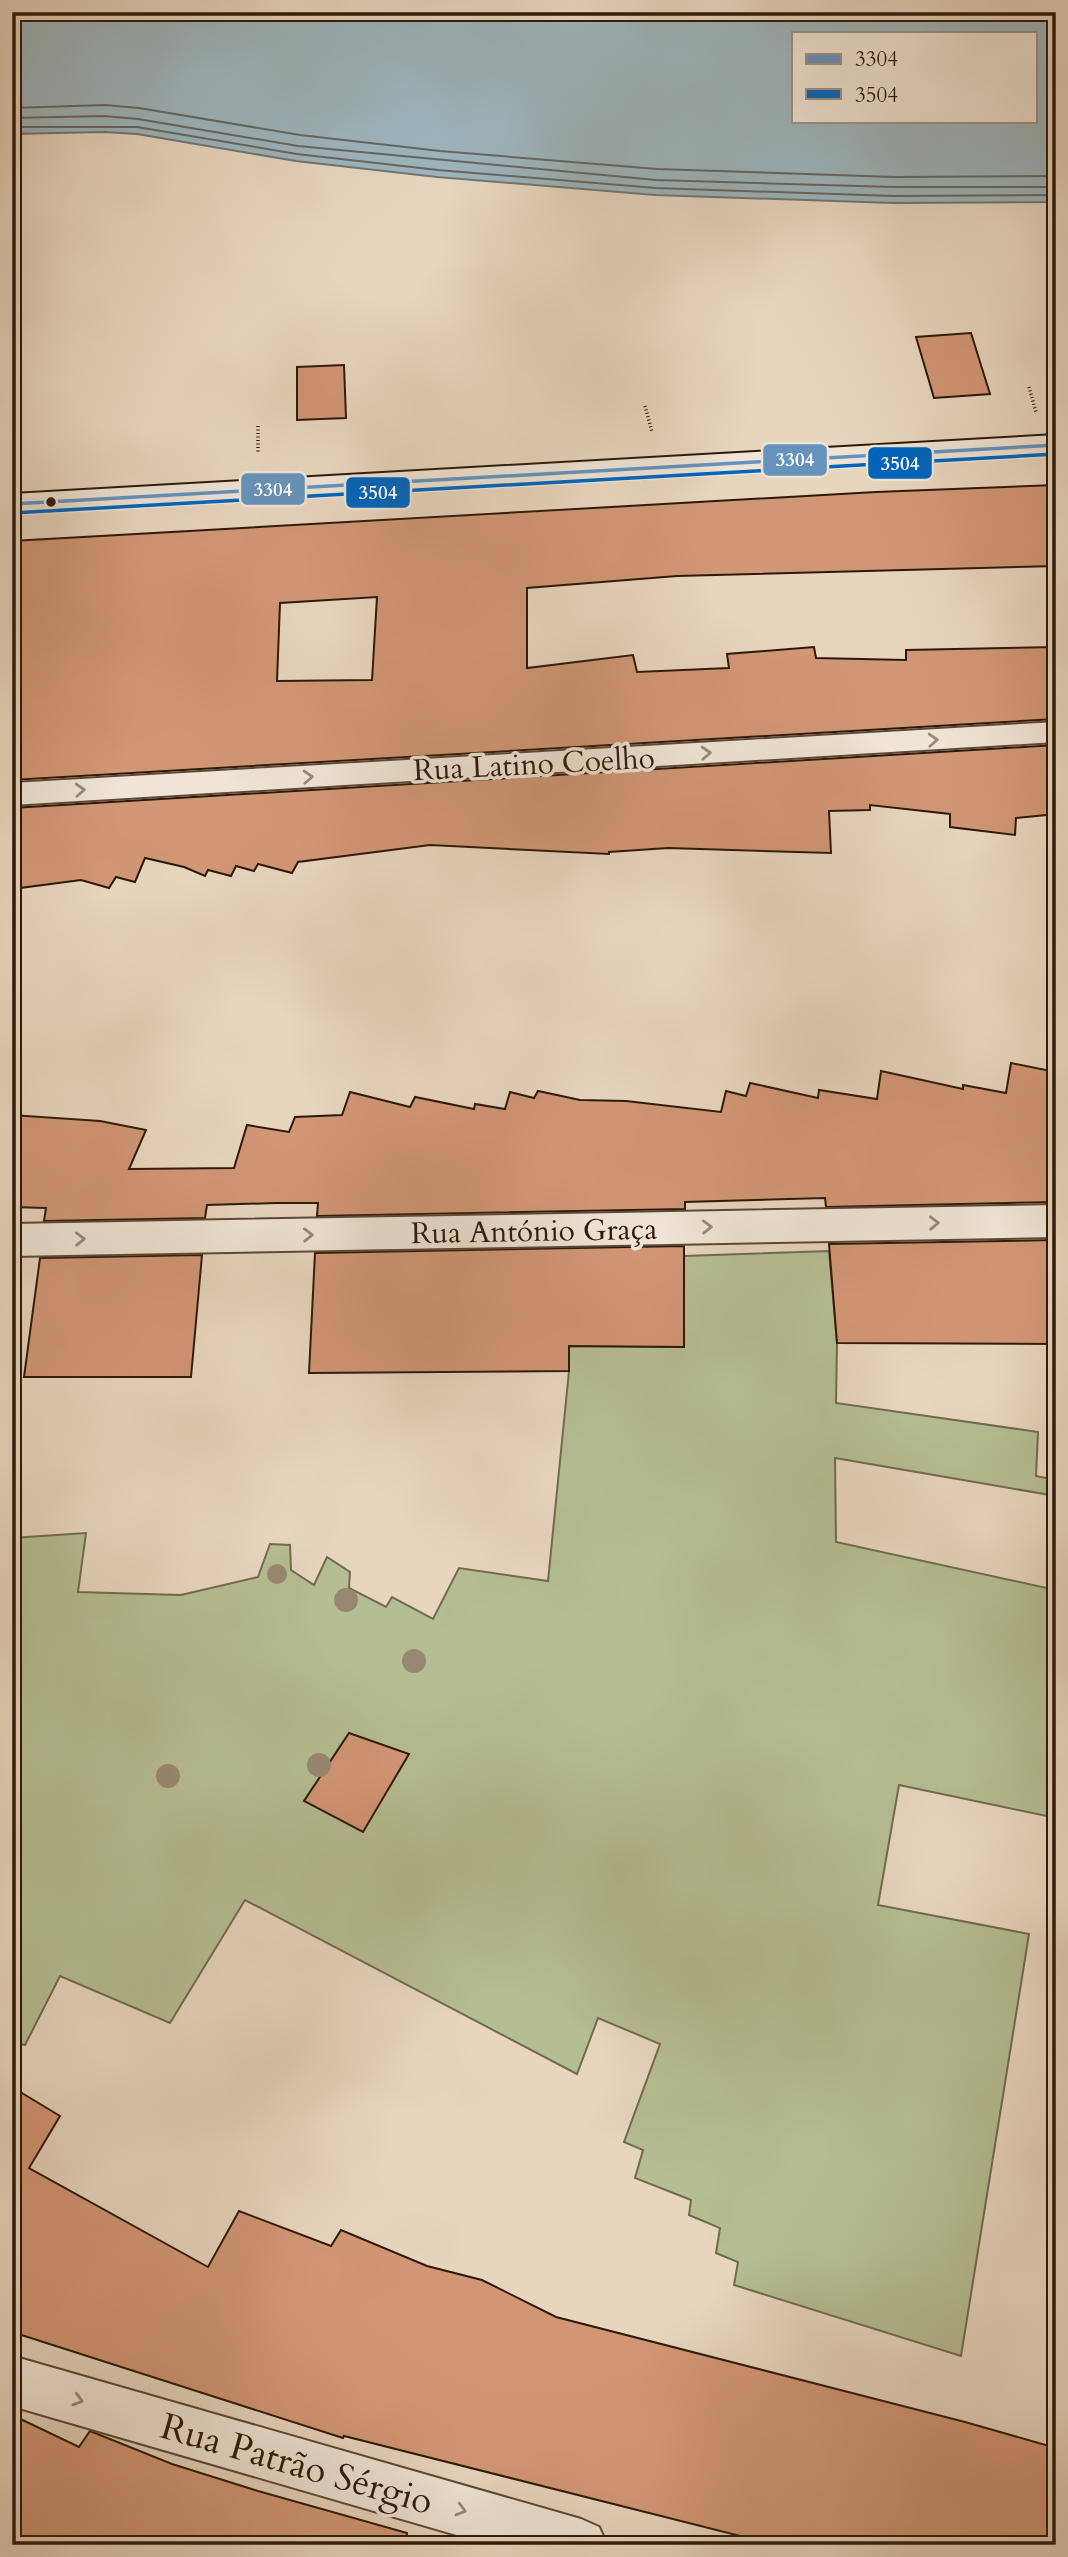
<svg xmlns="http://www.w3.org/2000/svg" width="1068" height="2557" viewBox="0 0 1068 2557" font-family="Cardo,serif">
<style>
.green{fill:#b5bd92;stroke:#716b4e;stroke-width:2}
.water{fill:#9db5bd;stroke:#707775;stroke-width:2;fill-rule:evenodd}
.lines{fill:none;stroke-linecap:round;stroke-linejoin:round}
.shore{stroke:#656763;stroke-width:2}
.building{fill:#d19676;stroke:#2d1909;stroke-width:2;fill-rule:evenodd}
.pedestrian-casing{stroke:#5c4836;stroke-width:4}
.minor-casing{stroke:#5c4836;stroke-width:4}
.secondary-casing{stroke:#2d1909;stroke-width:4}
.path{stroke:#2d1909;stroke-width:3.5;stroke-dasharray:1 2.5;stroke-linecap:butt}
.pedestrian{fill:#efe4d5;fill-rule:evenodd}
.minor{fill:#efe4d5;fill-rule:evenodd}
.secondary{fill:#efe4d5;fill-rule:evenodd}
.bus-1-casing{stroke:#efe4d5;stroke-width:7}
.bus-2-casing{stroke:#efe4d5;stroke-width:7}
.bus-1{stroke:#6593bc;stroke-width:3.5}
.bus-2{stroke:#0065bd;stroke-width:3.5}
.tree{fill:#978971}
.oneway{stroke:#988979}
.bus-dot{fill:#2d1909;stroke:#efe4d5;stroke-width:2.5}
.labels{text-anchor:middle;stroke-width:7;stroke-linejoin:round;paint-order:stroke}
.street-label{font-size:30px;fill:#2d1909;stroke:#efe4d5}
.near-street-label{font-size:37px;fill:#2d1909;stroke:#efe4d5}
.line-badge{stroke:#efe4d5;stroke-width:2.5}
.badge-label{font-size:19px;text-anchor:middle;font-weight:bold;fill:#fff}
</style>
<rect width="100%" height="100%" fill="#e7d5be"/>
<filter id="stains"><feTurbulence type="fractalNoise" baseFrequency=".00286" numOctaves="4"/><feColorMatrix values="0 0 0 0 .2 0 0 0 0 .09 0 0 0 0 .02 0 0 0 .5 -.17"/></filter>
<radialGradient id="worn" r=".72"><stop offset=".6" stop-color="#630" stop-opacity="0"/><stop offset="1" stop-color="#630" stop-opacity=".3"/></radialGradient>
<!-- green -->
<polygon class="green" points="829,1251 837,1343 836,1403 1038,1432 1036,1476 1056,1480 1056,1496 835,1458 836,1542 1056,1590 1056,1818 899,1785 878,1905 1029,1934 961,2356 734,2285 738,2262 716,2253 720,2228 689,2215 691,2200 635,2178 643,2150 624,2142 660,2044 598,2018 577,2074 245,1900 170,2023 60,1976 25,2045 12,2042 12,1538 86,1533 78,1592 181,1595 258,1577 270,1544 290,1545 291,1570 314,1585 327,1557 350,1572 349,1588 386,1607 392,1597 433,1619 459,1568 548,1581 569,1371 569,1346 684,1347 684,1256"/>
<!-- water -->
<path class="water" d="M12,12H1056V202L893,203L655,195L437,177L296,161L137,134L104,132L12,134ZM793,33H1035V121H793Z"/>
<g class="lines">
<!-- shore -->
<g class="shore">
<polyline points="12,108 105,105 139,108 300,135 440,151 657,169 894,177 1056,176"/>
<polyline points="12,118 104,116 138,119 298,146 656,180 893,187 1056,187"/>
<polyline points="12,127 137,127 297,154 438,170 656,188 893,196 1056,195"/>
</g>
</g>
<!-- building -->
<g class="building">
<polygon points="971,333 990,394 934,398 916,337"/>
<polygon points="344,365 346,418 297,420 297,367"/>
<path d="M1056,485V566L677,576L527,588V668L633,655L637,672L729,668L727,654L814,647L816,658L906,660V650L1056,647V719L12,780V541L876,492ZM377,597L372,680L277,681L280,603Z"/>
<polygon points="1056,745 1056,814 1016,818 1015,835 950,827 950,814 870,805 870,810 829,811 831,853 668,848 609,852 609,854 430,845 298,862 292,873 258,864 254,871 236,866 231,876 208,870 205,876 184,867 145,858 135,882 116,877 109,888 81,880 12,889 12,808"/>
<polygon points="1011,1063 1056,1072 1056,1202 826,1207 825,1198 685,1202 685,1209 317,1216 318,1203 276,1203 207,1205 205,1218 44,1221 46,1208 12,1207 12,1115 100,1121 146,1130 129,1169 234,1168 247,1125 289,1132 295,1117 342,1115 350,1092 410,1107 415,1097 474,1109 475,1104 505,1109 510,1092 534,1098 538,1091 580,1100 626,1101 721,1112 726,1091 746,1096 750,1083 818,1098 819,1090 877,1099 881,1071 963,1089 963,1085 1006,1093"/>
<polygon points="1056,1240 1056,1344 837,1343 829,1244"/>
<polygon points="684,1246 684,1347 569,1346 569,1371 309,1373 315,1253"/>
<polygon points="202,1255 191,1377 24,1377 40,1258"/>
<polygon points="349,1733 409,1754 363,1832 304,1801"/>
<polygon points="12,2087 60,2116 29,2168 208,2267 239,2211 331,2246 341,2230 427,2266 482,2280 556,2317 965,2422 1056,2448 1056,2545 776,2545 344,2436 343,2438 12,2332"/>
<polygon points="12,2415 79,2447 90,2431 172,2464 258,2491 407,2533 406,2545 12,2545"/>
</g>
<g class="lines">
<!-- pedestrian casing -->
<g class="pedestrian-casing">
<polygon id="pedestrian" points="1056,722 1056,742 12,805 12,783"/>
</g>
<!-- minor casing -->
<g class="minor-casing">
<g id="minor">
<polygon points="1056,1205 1056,1237 12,1256 12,1224"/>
<polygon points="12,2356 581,2519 599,2527 607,2545 491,2545 12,2406"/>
</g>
</g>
<!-- secondary casing -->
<g class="secondary-casing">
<polygon id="secondary" points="1056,435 1056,455 12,514 12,494"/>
</g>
<!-- path -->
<g class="path">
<polyline points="1029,387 1036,412"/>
<polyline points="645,406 652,432"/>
<polyline points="258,426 258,454"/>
<polyline points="13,468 14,441"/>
</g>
<!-- pedestrian -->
<use href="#pedestrian" class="pedestrian"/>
<!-- minor -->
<use href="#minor" class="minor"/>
<!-- secondary -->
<use href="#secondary" class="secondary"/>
<!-- bus-1 casing -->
<g class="bus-1-casing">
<polyline id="bus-1" points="12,504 1056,445"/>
</g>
<!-- bus-2 casing -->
<g class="bus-2-casing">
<polyline id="bus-2" points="12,513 1056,454"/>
</g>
<!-- bus-1 -->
<use href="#bus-1" class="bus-1"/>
<!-- bus-2 -->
<use href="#bus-2" class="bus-2"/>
</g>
<!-- trees -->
<g class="tree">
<circle cx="277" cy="1574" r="10"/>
<circle cx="346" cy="1600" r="12"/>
<circle cx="414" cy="1661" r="12"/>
<circle cx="319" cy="1765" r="12"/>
<circle cx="168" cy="1776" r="12"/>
</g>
<!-- one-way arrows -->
<defs><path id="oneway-chevron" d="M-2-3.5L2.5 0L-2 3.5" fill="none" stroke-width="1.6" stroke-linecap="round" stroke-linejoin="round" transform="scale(1.75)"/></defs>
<g class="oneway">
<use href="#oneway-chevron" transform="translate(933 740) rotate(-3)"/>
<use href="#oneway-chevron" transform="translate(706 753) rotate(-3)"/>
<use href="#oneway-chevron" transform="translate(308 777) rotate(-3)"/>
<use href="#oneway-chevron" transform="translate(80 790) rotate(-3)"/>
<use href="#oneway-chevron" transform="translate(934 1223) rotate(-1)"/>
<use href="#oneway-chevron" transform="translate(707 1227) rotate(-1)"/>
<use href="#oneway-chevron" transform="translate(308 1235) rotate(-1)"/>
<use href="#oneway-chevron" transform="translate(80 1239) rotate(-1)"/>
<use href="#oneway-chevron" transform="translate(78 2400) rotate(16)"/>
<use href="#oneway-chevron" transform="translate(461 2510) rotate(16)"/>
</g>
<!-- markers -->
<circle class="bus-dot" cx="51" cy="502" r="6"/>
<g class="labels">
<!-- street labels -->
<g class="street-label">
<text transform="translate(534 764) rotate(-3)" y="10">Rua Latino Coelho</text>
<text transform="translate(534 1231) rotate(-1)" y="10">Rua António Graça</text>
</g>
<!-- near-street labels -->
<g class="near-street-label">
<text transform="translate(297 2463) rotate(16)" y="13">Rua Patrão Sérgio</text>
</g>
</g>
<g class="line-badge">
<rect x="762" y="443" width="66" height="34" rx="7" fill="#6593bc"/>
<rect x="867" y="446" width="66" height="34" rx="7" fill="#0065bd"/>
<rect x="240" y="472" width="66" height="34" rx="7" fill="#6593bc"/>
<rect x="345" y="476" width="66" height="33" rx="7" fill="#0065bd"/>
</g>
<g class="badge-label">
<text x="795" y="466">3304</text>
<text x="900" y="470">3504</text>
<text x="273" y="496">3304</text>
<text x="378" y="499">3504</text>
</g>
<!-- margin -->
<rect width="1068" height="2557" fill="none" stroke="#e7d5be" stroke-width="42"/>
<rect x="14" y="14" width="1040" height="2529" fill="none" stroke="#2d1909" stroke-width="3.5"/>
<rect x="21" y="21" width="1026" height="2515" fill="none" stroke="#2d1909" stroke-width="2"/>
<!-- legend -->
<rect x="792" y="32" width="245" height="91" fill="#efe4d5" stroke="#a19383" stroke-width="2"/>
<rect x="806" y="54" width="35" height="10" fill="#6593bc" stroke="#a19383" stroke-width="2"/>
<text x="855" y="66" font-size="21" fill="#2d1909">3304</text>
<rect x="806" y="89" width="35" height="10" fill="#0065bd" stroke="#a19383" stroke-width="2"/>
<text x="855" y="102" font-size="21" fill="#2d1909">3504</text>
<rect width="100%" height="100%" filter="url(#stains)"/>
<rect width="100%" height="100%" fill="url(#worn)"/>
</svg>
